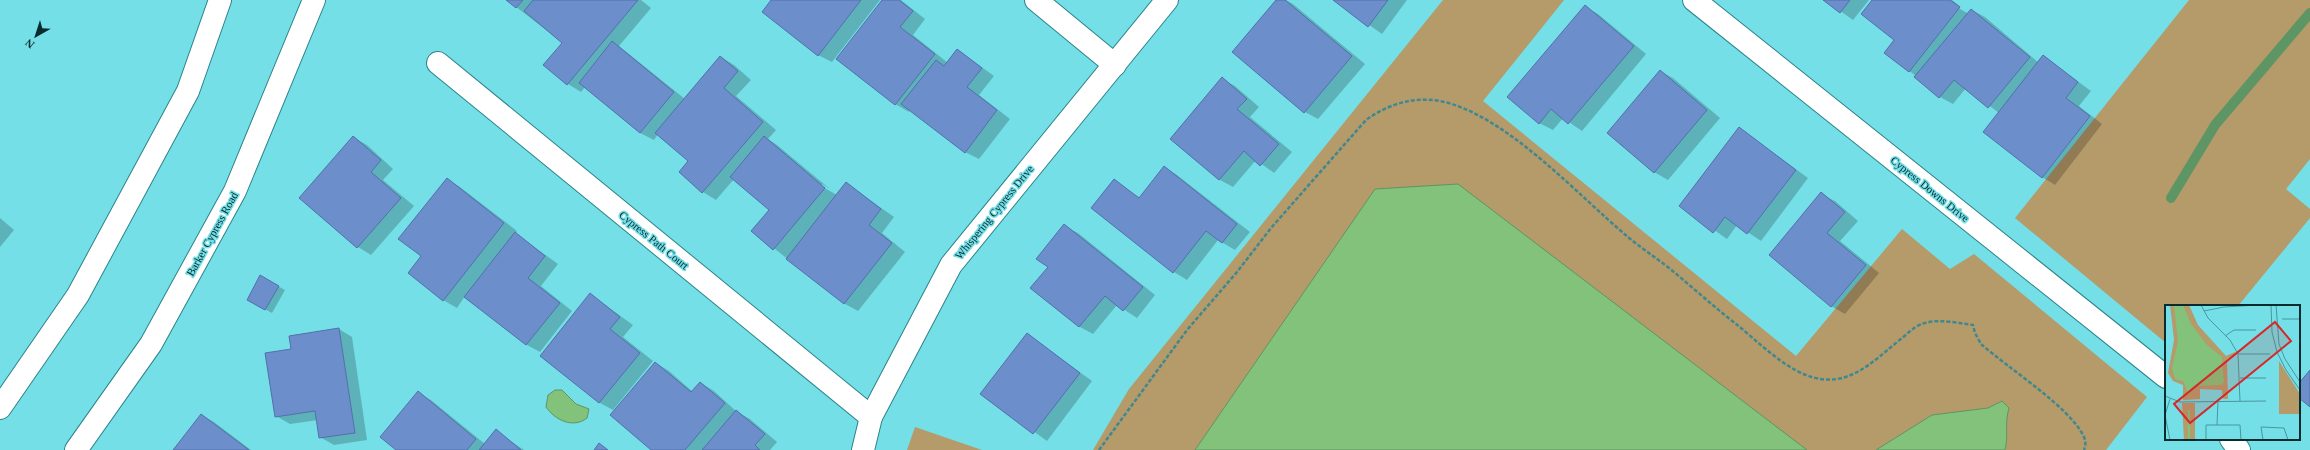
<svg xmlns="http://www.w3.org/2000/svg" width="2310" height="450" viewBox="0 0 2310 450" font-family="'Times New Roman',serif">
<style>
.green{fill:#b59a6a}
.water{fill:#83c27b;stroke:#5e9564}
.shadow{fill:#0003}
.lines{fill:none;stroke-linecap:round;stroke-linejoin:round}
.stream{stroke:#5e9564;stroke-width:10}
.building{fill:#6c8ecb;stroke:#5171ac}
.street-casing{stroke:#2e8389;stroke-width:24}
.secondary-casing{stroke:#2e8389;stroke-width:24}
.path{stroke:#40888e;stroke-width:2.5;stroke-dasharray:4 2;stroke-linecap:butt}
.street{stroke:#fff;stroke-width:22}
.secondary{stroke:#fff;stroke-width:22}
.labels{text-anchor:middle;stroke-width:3;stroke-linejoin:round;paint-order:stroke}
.street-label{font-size:11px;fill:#082c2e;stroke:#74dfe7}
.inset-river{fill:none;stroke:#83c27b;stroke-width:2}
.inset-road{fill:none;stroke:#49979d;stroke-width:1}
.view{fill:#d62828;fill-opacity:0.15;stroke:#d62828;stroke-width:2}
.inset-edge{fill:none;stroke:#082c2e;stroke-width:2}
</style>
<rect width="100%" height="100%" fill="#74dfe7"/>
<!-- green -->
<g class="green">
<polygon points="1443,0 1564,0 1483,101 1796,356 1902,229 1950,269 1974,254 2147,397 2106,450 1093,450 1129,389"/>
<polygon points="2189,0 2310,0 2310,159 2286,189 2310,209 2310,218 2238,306 2166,306 2166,343 2015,218"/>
<polygon points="915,427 982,450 907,450"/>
</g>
<!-- water -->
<g class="water">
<polygon points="1458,184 1807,450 1195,450 1375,189"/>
<path d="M555,390H562L576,404L589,409L587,418C573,429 555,420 546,407L548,395Z"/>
<path d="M2002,401L2009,408C2004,425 2009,434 2005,450H1876L1932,415L1988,408Z"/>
</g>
<!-- shadow -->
<g class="shadow">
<polygon points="507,0 641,0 651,8 619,46 685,99 721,57 734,65 751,80 736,96 776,130 768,139 777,145 830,189 822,184 821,186 837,195 846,183 894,217 882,233 905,252 858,311 845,304 752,231 770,210 734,179 716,200 703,192 690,161 658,134 654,140 640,133 585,87 581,92 568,84 563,43"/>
<polygon points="773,0 880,0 832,62 818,55"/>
<polygon points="884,0 901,0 925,19 913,35 948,63 958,50 994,76 979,95 1010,119 979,159 965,152 910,110 909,112 895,104"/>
<polygon points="1277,0 1286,0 1293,4 1365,64 1318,119 1305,112"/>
<polygon points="1334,0 1407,0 1382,34"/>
<polygon points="1825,0 1869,0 1853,20"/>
<polygon points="1873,0 1952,0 1961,7 1956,4 1955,6 1969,14 1972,10 1985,17 2039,63 2043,56 2091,91 2079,106 2102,124 2055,185 2042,177 1999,113 1966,88 1953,104 1940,97 1916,76 1885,53 1896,40"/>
<polygon points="1585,7 1598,14 1646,54 1582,131 1563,118 1553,130 1539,123"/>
<polygon points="1660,71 1673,78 1720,118 1668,180 1654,172"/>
<polygon points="1222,79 1235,86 1259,107 1250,117 1292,152 1274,173 1256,160 1233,187 1220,180 1171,138"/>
<polygon points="1739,128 1808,178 1761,241 1737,225 1727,239 1680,206"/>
<polygon points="353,137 367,145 393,169 383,180 414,206 371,255 358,247 301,198"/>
<polygon points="1164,167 1177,175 1250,232 1235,250 1218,240 1187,280 1174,272 1092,208 1114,180 1140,198"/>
<polygon points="447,179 460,187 517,231 515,233 558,264 541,286 572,311 540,352 527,345 465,296 457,308 443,300 422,256"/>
<polygon points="1821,194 1835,201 1858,221 1840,241 1879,273 1845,314 1831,306"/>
<polygon points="0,218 14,230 0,247"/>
<polygon points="1064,226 1078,233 1155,295 1137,318 1117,305 1093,334 1080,327 1032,288 1049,267"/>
<polygon points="261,277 285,290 272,313 248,300"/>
<polygon points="590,294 633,325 623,337 653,361 613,410 600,403 541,356"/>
<polygon points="339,329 352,337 367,440 334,445 320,437 318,420 290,424 276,416 292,350"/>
<polygon points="1027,334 1092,381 1047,441 982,394"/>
<polygon points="656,363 669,371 693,392 701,383 714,391 737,412 750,419 777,442 770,450 652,450"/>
<polygon points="418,393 431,400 485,444 496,431 524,450 397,450"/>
<polygon points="201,415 214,422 251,450 174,450"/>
</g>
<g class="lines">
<!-- stream -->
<polyline class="stream" points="2171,198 2215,125 2310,13"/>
</g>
<!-- building -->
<g class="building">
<polygon points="506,0 523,0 516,8"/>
<polygon points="533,0 638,0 567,85 543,65 562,43 524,11"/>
<polygon points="771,0 861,0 818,56 762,12"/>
<polygon points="882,0 899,0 913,11 900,27 935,54 895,105 836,59"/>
<polygon points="1276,0 1285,0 1352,56 1304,113 1232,52"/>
<polygon points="1333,0 1388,0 1368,27"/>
<polygon points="1823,0 1850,0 1840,13"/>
<polygon points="1872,0 1950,0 1960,7 1909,72 1884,53 1894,40 1861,14"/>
<polygon points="1585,5 1634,46 1568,124 1551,109 1539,124 1507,97"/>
<polygon points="1971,9 2030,57 1988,108 1954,80 1939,98 1914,77"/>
<polygon points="612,41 674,92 640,133 579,83"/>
<polygon points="957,49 982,68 967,87 997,110 965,153 901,104 936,60 944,66"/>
<polygon points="2043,55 2078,82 2066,98 2090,116 2042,178 1983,132"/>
<polygon points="720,56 738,71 724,88 763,122 702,193 679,172 688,161 655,133"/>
<polygon points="1660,70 1707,110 1654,173 1607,133"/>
<polygon points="1222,77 1247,99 1237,109 1279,144 1260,166 1244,151 1219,180 1170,139"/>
<polygon points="1739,127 1796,170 1747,234 1725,217 1713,233 1679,206"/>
<polygon points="353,136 381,160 371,172 401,198 357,248 299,198"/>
<polygon points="764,136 825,188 773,250 751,231 769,210 730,177"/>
<polygon points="1164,166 1237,224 1222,243 1206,231 1173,273 1091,208 1114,179 1139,198"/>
<polygon points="447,178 504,223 443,301 408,273 421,256 398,239"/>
<polygon points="846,182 881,209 869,225 892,243 844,304 786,259"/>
<polygon points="1821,192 1845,212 1827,233 1866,265 1831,307 1769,255"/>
<polygon points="1064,224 1143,287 1123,311 1105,296 1079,327 1030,288 1048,267 1036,259"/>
<polygon points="515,232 545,256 528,278 560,303 526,345 464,297"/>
<polygon points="260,275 279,286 265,310 247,300"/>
<polygon points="590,293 620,317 610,329 640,353 599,403 540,356"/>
<polygon points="339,328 355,433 319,438 315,411 275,417 265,353 291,349 289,336"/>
<polygon points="1027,333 1080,373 1033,434 980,394"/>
<polygon points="655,362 691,392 700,382 725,403 685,450 651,450 610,415"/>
<polygon points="2310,370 2310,407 2299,398 2299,383"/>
<polygon points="418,391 476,439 467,450 396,450 380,437"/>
<polygon points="736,410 765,434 755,445 760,450 702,450"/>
<polygon points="201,414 249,450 173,450"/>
<polygon points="496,429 521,450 479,450"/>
<polygon points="599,443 608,450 594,450"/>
</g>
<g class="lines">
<!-- street casing -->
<g class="street-casing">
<g id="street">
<polyline points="1036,0 1115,65"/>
<polyline points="1694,0 2166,377"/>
<polyline points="438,63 871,417"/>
<polyline points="2231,439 2239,450"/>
<polyline points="863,450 871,417 951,265 1167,0"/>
</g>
</g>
<!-- secondary casing -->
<g class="secondary-casing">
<g id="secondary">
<polyline points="0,408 78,295 188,91 220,0"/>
<polyline points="76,450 151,344 235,191 314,0"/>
</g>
</g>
<!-- path -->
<path class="path" d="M1099,450L1187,330L1237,272L1271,228L1366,120C1391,102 1421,94 1452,104C1514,124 1578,195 1628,237C1641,248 1655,257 1669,268C1691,286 1713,306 1736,324C1756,340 1782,366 1806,375C1847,391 1872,362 1902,338C1907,334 1915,326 1922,324C1938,318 1957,323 1973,325L1975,333L1981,344C2008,368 2068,406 2083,435C2086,440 2086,445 2084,450"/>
<!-- street -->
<use href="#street" class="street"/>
<!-- secondary -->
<use href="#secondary" class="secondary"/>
</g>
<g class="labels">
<!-- street labels -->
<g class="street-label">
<text transform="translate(1930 189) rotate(39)" y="4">Cypress Downs Drive</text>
<text transform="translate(994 212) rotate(-51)" y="4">Whispering Cypress Drive</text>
<text transform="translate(212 234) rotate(-61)" y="4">Barker Cypress Road</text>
<text transform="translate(654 240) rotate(39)" y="4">Cypress Path Court</text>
</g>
</g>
<!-- overview -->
<g transform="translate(2165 305)">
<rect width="135" height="135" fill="#74dfe7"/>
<path d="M5,0H24L33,20L61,51L70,47L71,50L62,54L63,94H58L57,85L35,84V94L18,95V80L8,76L3,68L9,35ZM114,56L135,89V109H114ZM17,98H30V135H19Z" fill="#b59a6a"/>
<path d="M9,0H18L26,19L42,40L57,52L59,77L56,80L29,81L24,90L18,76L10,74L7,63L13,36Z" fill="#83c27b"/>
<path class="inset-river" d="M24,105V135"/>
<path class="inset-road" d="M36,0L43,13L65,35L73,49L75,96M106,0L107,27L112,47L121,65L135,85M111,0L114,39L120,54L135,77M39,6L59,2L92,0M117,14H135M60,31L69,25H91M73,49H105M75,73H101M0,91L15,97L101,96M5,94L0,110L5,135M52,120L53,96M41,135V120H75L76,135M98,135L96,122L119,123L123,135"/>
<path class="view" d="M110,17L126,36L25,118L9,99Z"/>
<rect width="135" height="135" class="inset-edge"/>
</g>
<!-- north arrow -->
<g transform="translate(36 36) rotate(219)" stroke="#74dfe7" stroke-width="3" paint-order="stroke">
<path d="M0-3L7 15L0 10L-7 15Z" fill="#082c2e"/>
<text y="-6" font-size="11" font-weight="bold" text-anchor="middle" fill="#082c2e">N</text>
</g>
</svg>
